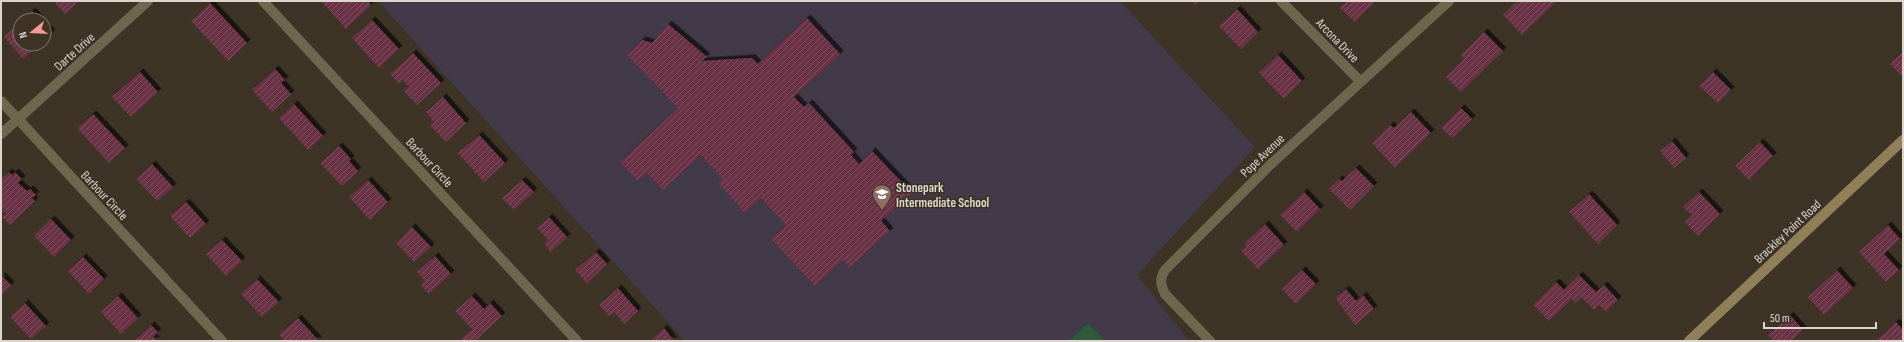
<svg xmlns="http://www.w3.org/2000/svg" width="1904" height="342" viewBox="0 0 1904 342" font-family="'Sofia Sans Condensed',sans-serif">
<style>
.education{fill:#423949}
.grass{fill:#2b5b3a}
.building{fill:url(#building-hatch);filter:url(#shadow)}
.lines{fill:none;stroke-linecap:round;stroke-linejoin:round}
.minor{stroke:#6f664e;stroke-width:10}
.tertiary{stroke:#6f664e;stroke-width:10}
.secondary{stroke:#8f805a;stroke-width:10}
.labels{text-anchor:middle;stroke-width:3.5;stroke-linejoin:round;paint-order:stroke}
.street-label{font-size:13px;fill:#dcd6ce;stroke:#3d3426}
.poi-label{font-size:13px;font-weight:bold;fill:#dcd6ce;stroke:#3d3426;text-anchor:start}
</style>
<defs>
<pattern id="building-hatch" width="6" height="6" patternUnits="userSpaceOnUse"><rect width="6" height="6" fill="#693145"/><path d="M-1 1l2-2M0 6l6-6M5 7l2-2" fill="none" stroke="#7e4e5f"/></pattern>
<filter id="shadow"><feDropShadow dx="3.5" dy="-3.5" stdDeviation="0" flood-color="#0009"/></filter>
</defs>
<rect width="100%" height="100%" fill="#3d3426"/>
<!-- education -->
<polygon class="education" points="378,1 1120,1 1255,147 1137,275 1189,341 685,341"/>
<!-- grass -->
<polygon class="grass" points="1088,323 1105,341 1069,341"/>
<!-- building -->
<g class="building">
<polygon points="57,1 79,1 65,14 55,3"/>
<polygon points="321,1 368,1 371,5 346,29"/>
<polygon points="1191,1 1199,1 1195,5"/>
<polygon points="1347,1 1376,1 1355,22 1340,8"/>
<polygon points="1517,1 1554,1 1556,2 1522,35 1503,15"/>
<polygon points="210,3 247,43 228,61 191,21"/>
<polygon points="1237,9 1258,32 1241,49 1219,26"/>
<polygon points="32,11 40,20 22,20"/>
<polygon points="807,18 840,54 794,97 804,107 809,103 854,152 851,155 859,164 872,151 912,193 881,221 890,231 850,267 843,260 815,286 771,239 786,225 761,198 745,213 718,183 722,178 701,155 663,190 647,173 638,181 620,162 678,108 627,55 642,40 652,43 668,24 707,57 701,61 752,58 758,64"/>
<polygon points="372,20 399,49 379,68 352,38"/>
<polygon points="20,22 20,44 40,44 23,59 4,37"/>
<polygon points="44,25 52,33 44,40"/>
<polygon points="1484,32 1503,51 1461,92 1446,77 1464,59 1461,55"/>
<polygon points="1903,51 1903,77 1890,64"/>
<polygon points="413,53 441,83 417,105 404,91 409,87 403,80 399,84 390,74"/>
<polygon points="1278,55 1302,81 1284,99 1259,73"/>
<polygon points="275,69 285,80 281,83 291,94 272,112 252,90"/>
<polygon points="140,72 158,92 131,117 112,97"/>
<polygon points="1713,72 1731,90 1718,103 1699,86"/>
<polygon points="443,97 466,123 446,142 430,125 434,122 426,112"/>
<polygon points="294,104 323,136 308,150 279,118"/>
<polygon points="1461,108 1472,119 1452,138 1441,128"/>
<polygon points="1411,112 1431,133 1395,168 1372,143 1390,125 1394,128"/>
<polygon points="93,114 125,148 109,163 77,128"/>
<polygon points="479,135 505,163 484,182 458,153"/>
<polygon points="1672,141 1686,158 1674,168 1660,151"/>
<polygon points="1760,142 1773,156 1749,180 1735,166"/>
<polygon points="339,146 351,159 349,161 358,171 342,186 320,163"/>
<polygon points="152,164 173,187 157,201 136,179"/>
<polygon points="1356,168 1374,186 1350,210 1329,189 1339,179 1342,181"/>
<polygon points="9,172 12,175 15,172 22,179 18,183 27,191 30,189 36,195 32,198 35,201 10,225 2,217 6,214 1,209 1,179"/>
<polygon points="368,180 388,202 370,220 349,197"/>
<polygon points="522,180 534,192 514,210 502,198"/>
<polygon points="1304,192 1320,209 1297,232 1280,215"/>
<polygon points="1699,192 1720,214 1698,236 1685,222 1692,215 1683,207"/>
<polygon points="1589,194 1617,225 1598,244 1569,212"/>
<polygon points="186,202 206,224 190,238 170,216"/>
<polygon points="549,217 567,237 551,252 544,244 548,240 537,228"/>
<polygon points="51,219 71,240 54,257 34,236"/>
<polygon points="1265,224 1284,245 1258,269 1241,251 1246,247 1244,244"/>
<polygon points="1888,225 1900,239 1884,254 1899,270 1886,282 1859,252"/>
<polygon points="412,227 431,247 414,262 396,243"/>
<polygon points="222,240 242,261 226,276 206,254"/>
<polygon points="596,252 607,264 587,283 575,270"/>
<polygon points="435,256 451,274 429,294 421,285 425,281 417,272"/>
<polygon points="83,257 104,279 89,294 68,271"/>
<polygon points="1302,270 1316,284 1296,304 1282,289"/>
<polygon points="1837,270 1853,288 1824,315 1808,297"/>
<polygon points="1,275 11,285 1,295"/>
<polygon points="1579,275 1596,292 1604,285 1618,300 1606,312 1599,305 1594,310 1581,297 1575,303 1572,299 1549,321 1533,305 1556,282 1564,290"/>
<polygon points="257,279 279,302 262,317 241,294"/>
<polygon points="618,288 638,311 624,324 614,312 609,316 599,305"/>
<polygon points="1346,289 1356,301 1363,295 1374,309 1355,325 1335,298"/>
<polygon points="118,296 138,318 121,334 101,312"/>
<polygon points="472,296 484,309 490,303 502,316 475,341 463,341 461,339 472,329 455,311"/>
<polygon points="25,303 46,326 31,339 10,317"/>
<polygon points="1790,315 1803,330 1791,341 1774,341 1768,335"/>
<polygon points="298,318 319,341 285,341 279,334"/>
<polygon points="1896,322 1903,330 1903,341 1876,341"/>
<polygon points="151,325 158,332 153,337 157,341 134,341"/>
<polygon points="664,328 674,341 650,341"/>
</g>
<g class="lines">
<!-- minor -->
<g class="minor">
<polyline points="148,1 18,119 222,341"/>
<polyline points="263,1 577,341"/>
<polyline points="1281,1 1360,81"/>
<path d="M1210,341L1165,294C1161,285 1159,279 1165,270L1271,164L1449,1"/>
</g>
<!-- tertiary -->
<polyline class="tertiary" points="1,101 18,119 1,134"/>
<!-- secondary -->
<polyline class="secondary" points="1689,341 1903,140"/>
</g>
<!-- icons -->
<defs>
<g id="school-pin" transform="scale(1)"><path d="M0 17L-7.5 6A9.5 9.5 0 1 1 7.5 6Z" fill="#8d6e63" stroke="#3d3426"/><path d="M0-5L7-2L0 1L-7-2ZM-4 1L0 2.5L4 1V4Q0 6-4 4Z" fill="#fff"/></g>
</defs>
<g fill-rule="evenodd">
<use href="#school-pin" x="882" y="194"/>
</g>
<g class="labels">
<!-- street labels -->
<g class="street-label">
<text transform="translate(1338 40) rotate(46)" y="5">Arcona Drive</text>
<text transform="translate(74 51) rotate(-42)" y="5">Darte Drive</text>
<text transform="translate(1262 155) rotate(-44)" y="5">Pope Avenue</text>
<text transform="translate(430 162) rotate(47)" y="5">Barbour Circle</text>
<text transform="translate(105 195) rotate(47)" y="5">Barbour Circle</text>
<text transform="translate(1787 231) rotate(-43)" y="5">Brackley Point Road</text>
</g>
<!-- poi labels -->
<g class="poi-label">
<text x="896" y="192">Stonepark<tspan x="896" dy="15">Intermediate School</tspan></text>
</g>
</g>
<!-- border -->
<rect width="1904" height="342" fill="none" stroke="#dcd6ce" stroke-width="4"/>
<!-- north arrow -->
<g transform="translate(32 32) rotate(252)"><circle r="19" fill="#3d3426" stroke="#7d7569"/>
<path d="M0-3L7 15L0 10L-7 15Z" fill="#f59c92"/>
<text y="-6" font-size="11" font-weight="bold" text-anchor="middle" fill="#dcd6ce">N</text>
</g>
<!-- scale -->
<path d="M1764 322v6h112v-6" fill="none" stroke="#dcd6ce" stroke-width="2"/>
<text x="1770" y="322" font-size="12" fill="#dcd6ce" stroke="#3d3426" stroke-width="3" paint-order="stroke">50 m</text>
</svg>
